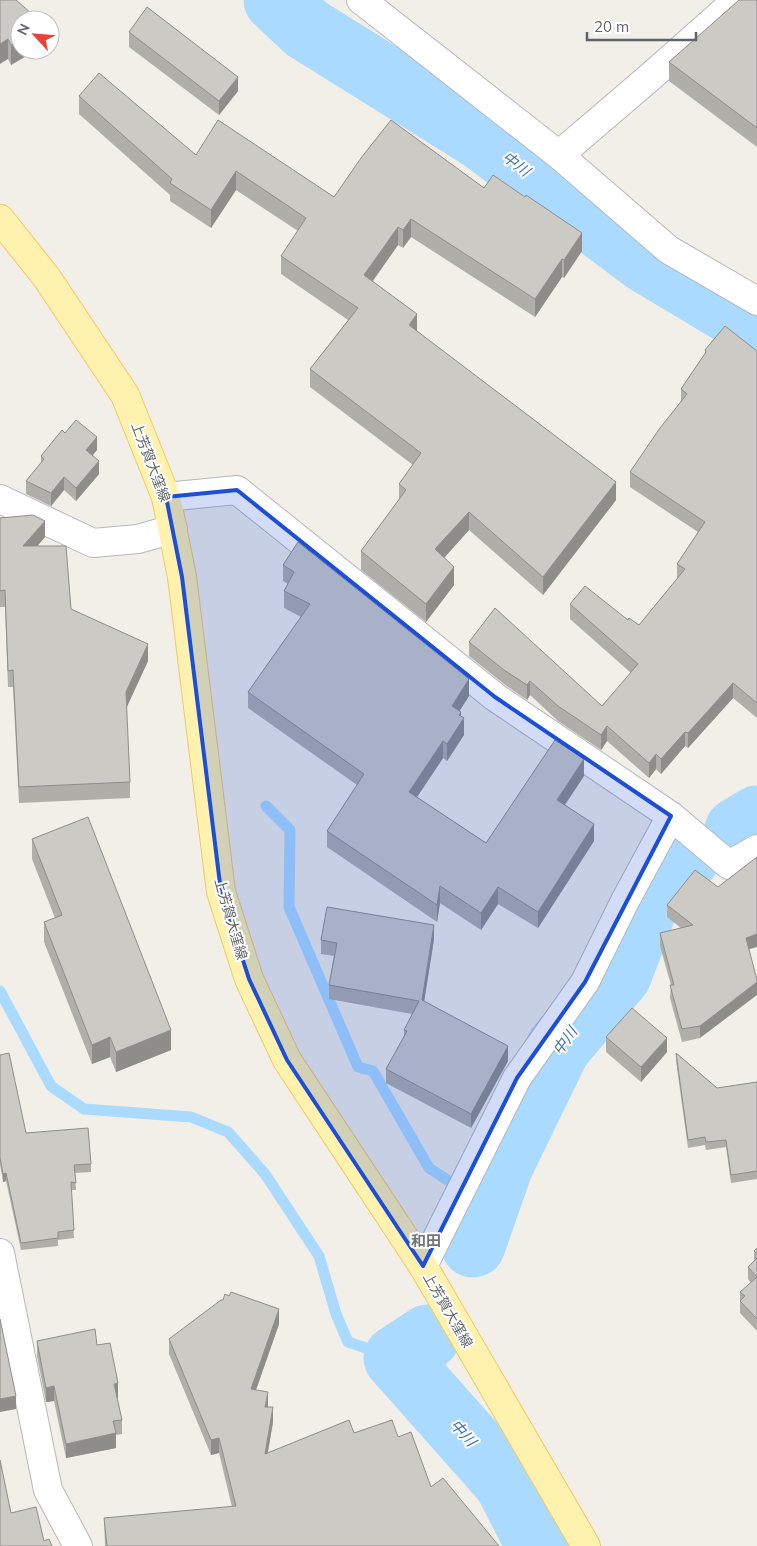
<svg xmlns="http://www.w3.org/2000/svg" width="757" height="1546" viewBox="0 0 757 1546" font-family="Mulish,'Noto Sans JP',sans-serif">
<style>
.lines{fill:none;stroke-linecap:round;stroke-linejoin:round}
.stream{stroke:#aadaff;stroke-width:11}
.river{stroke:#aadaff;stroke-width:65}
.minor-casing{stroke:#b5b8bc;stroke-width:30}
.major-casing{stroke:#f2c960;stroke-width:30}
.minor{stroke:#fff;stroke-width:28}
.major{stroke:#fff2af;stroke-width:28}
.wall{fill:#afaea9}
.shaded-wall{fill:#8f8d8a}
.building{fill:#cccac5;stroke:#8f8d8a}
.marked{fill:#1d4ed8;fill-opacity:0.2;stroke:#1d4ed8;stroke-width:4;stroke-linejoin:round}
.labels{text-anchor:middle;stroke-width:4;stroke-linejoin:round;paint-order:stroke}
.street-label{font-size:14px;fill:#5f6368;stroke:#fff}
.water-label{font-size:15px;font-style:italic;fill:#4174aa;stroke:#fff}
.neighbourhood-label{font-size:15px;font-weight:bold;fill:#70757a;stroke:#fff}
</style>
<rect width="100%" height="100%" fill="#f1efe8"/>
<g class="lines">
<!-- stream -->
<g class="stream">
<polyline points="266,806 290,830 289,907 358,1067 373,1071 429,1168 452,1183"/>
<polyline points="0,991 51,1086 84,1109 191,1117 228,1132 265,1174 319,1256 336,1314 348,1342 396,1358"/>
<polyline points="475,1198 487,1205"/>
</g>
<!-- river -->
<g class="river">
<polyline points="276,0 307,29 482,138 645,260 757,327"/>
<polyline points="737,830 757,818"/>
<polyline points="473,1245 501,1165 558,1048 619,975 652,889 688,857"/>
<polyline points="428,1337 396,1358 506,1482 539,1546"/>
</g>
<!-- minor casing -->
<g class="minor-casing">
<g id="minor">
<polyline points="361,0 559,155 669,250 757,301"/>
<polyline points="559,155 649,78 737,0"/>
<polyline points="166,497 237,490 495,697 671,816 729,865 757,849"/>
<polyline points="0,499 93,543 138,539 173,529"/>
<polyline points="0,1253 48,1490 78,1546"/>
<polyline points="423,1266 517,1078 585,982 625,901 671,816"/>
</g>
</g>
<!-- major casing -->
<g class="major-casing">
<polyline id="major" points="0,219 47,278 125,395 166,497 182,577 221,892 249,979 287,1060 423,1266 586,1546"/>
</g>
<!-- minor -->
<use href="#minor" class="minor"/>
<!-- major -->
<use href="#major" class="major"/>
</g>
<!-- wall -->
<g class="wall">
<polygon points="0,0 32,14 11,65 8,59"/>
<polygon points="757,0 757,147 669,81 669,62"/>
<polygon points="129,32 238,91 219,115 129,47"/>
<polygon points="79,96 196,155 334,197 484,188 582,251 564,278 562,277 535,317 411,237 403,248 398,245 373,281 417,331 616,500 543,595 469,530 444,558 454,585 426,622 361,570 361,551 399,500 399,484 413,465 310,387 310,369 348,320 281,274 281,256 298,231 236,190 211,228 170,201 170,195 79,114"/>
<polygon points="705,350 757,351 757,718 733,698 688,748 685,746 661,774 656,769 649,778 607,741 601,750 558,721 530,695 527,700 504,684 469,656 469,642 602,706 631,673 570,619 570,604 628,620 639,625 677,579 677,564 698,532 630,487 630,472 681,401 681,389 705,354"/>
<polygon points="65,433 97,450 93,455 99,474 76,501 64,490 51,506 26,494 26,481 41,464 41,456"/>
<polygon points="0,518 45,537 37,546 71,609 148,661 126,707 130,782 130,798 19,803 13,687 8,687 5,607 0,607"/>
<polygon points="298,542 469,696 459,711 461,716 464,735 447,761 443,758 417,797 486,843 584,776 564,805 594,841 538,928 498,904 481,930 440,903 437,922 327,847 327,831 357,785 248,708 248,692 301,617 284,608 284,591 288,584 283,581 283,565"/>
<polygon points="32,839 171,1050 116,1072 110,1057 92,1064 44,942 44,922 55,918 32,859"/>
<polygon points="718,887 749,949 700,1038 682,1042 670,998 671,985 660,946 660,933 681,928 667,917 667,905"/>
<polygon points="434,939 424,1001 508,1061 471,1128 386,1083 386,1069 404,1037 404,1030 412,1014 329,999 329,985 334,956 321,954 321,940"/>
<polygon points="606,1037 667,1052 641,1082 606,1052"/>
<polygon points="676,1053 717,1088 757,1082 757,1179 731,1183 726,1147 706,1150 705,1145 688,1148 676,1061"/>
<polygon points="0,1055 26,1133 91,1164 91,1172 75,1173 76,1190 71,1190 74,1238 58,1240 58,1246 21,1250 6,1181 3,1182 0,1164"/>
<polygon points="757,1248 757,1331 740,1313 740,1292 751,1283 748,1279 748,1267 754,1261 754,1251"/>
<polygon points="279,1324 256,1390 268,1407 273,1422 268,1452 354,1433 398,1437 431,1487 499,1546 105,1546 104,1518 232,1507 219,1453 211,1455 169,1354 169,1339"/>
<polygon points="37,1341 97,1345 118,1398 117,1398 122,1420 122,1434 116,1435 116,1448 66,1458 54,1401 46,1402 37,1356"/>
</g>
<!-- shaded-wall -->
<g class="shaded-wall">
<polygon points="8,39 8,59 0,64 0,44"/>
<polygon points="20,40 20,50 37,50 11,65 11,45"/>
<polygon points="238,77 238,91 219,115 219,101"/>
<polygon points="236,171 236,190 211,228 211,210"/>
<polygon points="411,219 411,237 403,248 403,230"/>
<polygon points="398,227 398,245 364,293 364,275"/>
<polygon points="582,233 582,251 564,278 564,260"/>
<polygon points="562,259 562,277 535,317 535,299"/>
<polygon points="417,314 417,333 409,325"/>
<polygon points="97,437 97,450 86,463 86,450"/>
<polygon points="99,461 99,474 76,501 76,488"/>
<polygon points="64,477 64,490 51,506 51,493"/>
<polygon points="616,482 616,500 543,595 543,577"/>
<polygon points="469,512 469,530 435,568 435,549"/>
<polygon points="45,521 45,537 23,563 23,546"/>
<polygon points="454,567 454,585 426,622 426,604"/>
<polygon points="148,644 148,661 126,709 126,692"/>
<polygon points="469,679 469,696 452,723 452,706"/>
<polygon points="530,681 530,695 527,700 527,685"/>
<polygon points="733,683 733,698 688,748 688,733"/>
<polygon points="461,712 461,722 464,718 464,735 447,761 447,744 459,715"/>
<polygon points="607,726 607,741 601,750 601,735"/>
<polygon points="685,732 685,746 661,774 661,759"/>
<polygon points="443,741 443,758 409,809 409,792"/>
<polygon points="656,754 656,769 649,778 649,763"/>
<polygon points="584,759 584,776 557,817 557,800"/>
<polygon points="594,824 594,841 538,928 538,912"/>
<polygon points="440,886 440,903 437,922 437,905"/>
<polygon points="498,887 498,904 481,930 481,913"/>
<polygon points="434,925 434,939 422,1015 422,1000"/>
<polygon points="757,934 757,947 746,950 746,938"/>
<polygon points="757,982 757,995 700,1038 700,1026"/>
<polygon points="171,1030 171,1050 116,1072 116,1052"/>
<polygon points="110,1037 110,1057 92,1064 92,1045"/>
<polygon points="667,1038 667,1052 641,1082 641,1067"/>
<polygon points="508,1046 508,1061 471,1128 471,1114"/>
<polygon points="6,1173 6,1181 3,1182 3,1174"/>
<polygon points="279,1309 279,1324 251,1404 251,1389"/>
<polygon points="118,1383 118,1398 114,1399 114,1384"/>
<polygon points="54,1386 54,1401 46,1402 46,1388"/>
<polygon points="268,1392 268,1407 265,1407"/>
<polygon points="16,1396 16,1409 0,1412 0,1399"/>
<polygon points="273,1407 273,1422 265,1468 265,1454"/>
<polygon points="116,1433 116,1448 66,1458 66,1444"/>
<polygon points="219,1438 219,1453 211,1455 211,1440"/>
</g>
<!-- building -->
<g class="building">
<polygon points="0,0 16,0 32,14 36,20 20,20 20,40 11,45 8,39 0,44"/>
<polygon points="739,0 757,0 757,128 669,62"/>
<polygon points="147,7 238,77 219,101 129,32"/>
<polygon points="99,73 196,155 218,120 334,197 361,158 391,120 484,188 493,175 525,197 526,195 582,233 564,260 562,259 535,299 411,219 403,230 398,227 364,275 417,314 409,325 616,482 543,577 469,512 435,549 454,567 426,604 361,551 406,490 399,484 421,453 310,369 358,308 281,256 306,218 236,171 211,210 170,183 172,179 79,96"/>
<polygon points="725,326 757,351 757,703 733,683 688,733 685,732 661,759 656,754 649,763 607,726 601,735 558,706 530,681 527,685 504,670 469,642 495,608 602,706 638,664 570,604 585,586 628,620 629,618 639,625 685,569 677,564 705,522 630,472 660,428 687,394 681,389 706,352 705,350"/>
<polygon points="76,420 97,437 86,450 99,461 76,488 64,477 51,493 26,481 44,459 41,456 62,430 65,433"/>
<polygon points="33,515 45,521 23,546 66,546 71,609 148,644 126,692 130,782 19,787 13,670 8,671 5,590 0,591 0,518"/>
<polygon points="298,542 469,679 452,706 461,712 459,715 464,718 447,744 443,741 409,792 486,843 555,740 584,759 557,800 594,824 538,912 498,887 481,913 440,886 437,905 327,831 364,774 248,692 310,604 284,591 294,572 283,565"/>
<polygon points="88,817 171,1030 116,1052 110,1037 92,1045 44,922 62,915 32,839"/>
<polygon points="757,857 757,934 746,938 757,980 757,982 700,1026 682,1029 670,985 674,985 660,933 693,925 667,905 695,870 718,887"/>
<polygon points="327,907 434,925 422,1000 508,1046 471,1114 386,1069 407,1031 404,1030 419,1001 329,985 337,943 321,940"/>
<polygon points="632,1008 667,1038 641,1067 606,1037"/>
<polygon points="9,1053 26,1133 88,1128 91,1164 74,1165 76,1183 71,1182 74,1230 58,1232 58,1238 21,1243 6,1173 3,1174 0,1157 0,1055"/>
<polygon points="676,1053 717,1088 757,1082 757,1171 731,1175 726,1140 706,1142 705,1137 688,1140"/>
<polygon points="757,1248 757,1254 754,1251"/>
<polygon points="757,1258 757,1277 748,1267"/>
<polygon points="757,1277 757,1319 740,1301 745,1296 740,1292"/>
<polygon points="231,1292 279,1309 251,1389 268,1392 265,1407 273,1407 265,1454 349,1420 354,1433 392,1420 398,1437 411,1432 431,1487 443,1478 499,1546 107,1546 104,1518 236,1506 219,1438 211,1440 169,1339 221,1300 223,1300 225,1294 229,1296"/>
<polygon points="0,1319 16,1396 0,1399"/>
<polygon points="95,1329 97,1345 110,1343 118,1383 114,1384 122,1420 113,1421 116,1433 66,1444 54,1386 46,1388 37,1341"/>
<polygon points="0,1460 11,1513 36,1507 44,1541 49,1539 52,1546 0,1546"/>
</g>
<!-- marked area -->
<path class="marked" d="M237,490L495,697L671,816L585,982L517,1078L423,1266L287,1060L249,979L221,892L182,577L166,497Z"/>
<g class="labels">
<!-- street labels -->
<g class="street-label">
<text transform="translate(151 462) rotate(69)" y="5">上芳賀大窪線</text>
<text transform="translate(231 919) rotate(74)" y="5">上芳賀大窪線</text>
<text transform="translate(448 1310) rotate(60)" y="5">上芳賀大窪線</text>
</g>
<!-- water labels -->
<g class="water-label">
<text transform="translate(516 164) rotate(37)" y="5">中川</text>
<text transform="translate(565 1041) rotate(-54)" y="5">中川</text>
<text transform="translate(463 1433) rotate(48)" y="5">中川</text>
</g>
<!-- neighbourhood labels -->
<g class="neighbourhood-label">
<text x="426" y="1246">和田</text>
</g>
</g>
<!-- north arrow -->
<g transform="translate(35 35) rotate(296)"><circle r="24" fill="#ffffff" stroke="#bfc1c3"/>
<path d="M0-4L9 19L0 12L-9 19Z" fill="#ea4335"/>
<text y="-8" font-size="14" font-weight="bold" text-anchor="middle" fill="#5f6368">N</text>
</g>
<!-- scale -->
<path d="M587 32v8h109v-8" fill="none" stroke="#5f6368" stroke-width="2.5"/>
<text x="594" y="32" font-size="15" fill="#5f6368" stroke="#ffffff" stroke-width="4" paint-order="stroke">20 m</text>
</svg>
